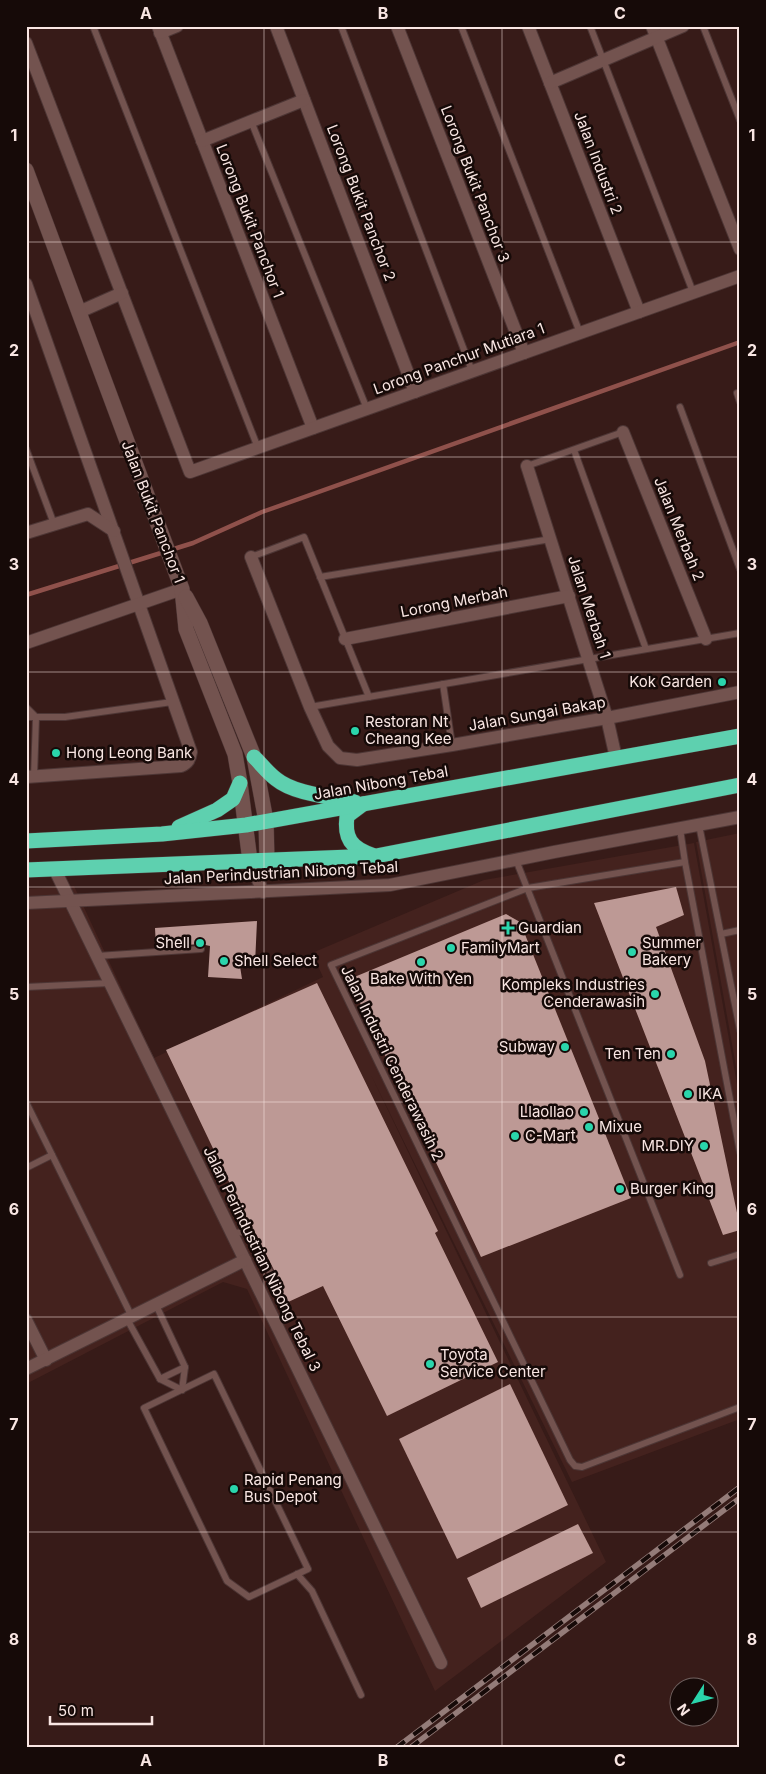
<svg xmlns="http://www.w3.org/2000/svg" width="766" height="1774" viewBox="0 0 766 1774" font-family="Inter,sans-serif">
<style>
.built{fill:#44221e}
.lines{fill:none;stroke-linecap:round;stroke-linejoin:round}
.stream{stroke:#8f514b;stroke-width:4.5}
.building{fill:#bd9995}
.lane-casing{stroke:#4d3635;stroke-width:8}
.street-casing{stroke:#4d3635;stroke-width:14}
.secondary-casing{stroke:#4d3635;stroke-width:16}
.highway-casing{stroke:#4d3635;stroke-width:16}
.lane{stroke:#73534f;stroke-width:6}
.street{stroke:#73534f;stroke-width:12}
.secondary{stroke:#73534f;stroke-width:15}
.highway{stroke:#5ed0af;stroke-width:15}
.rail-casing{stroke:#947c79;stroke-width:5.5}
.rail{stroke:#160a08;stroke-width:4;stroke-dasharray:11;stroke-linecap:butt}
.grid{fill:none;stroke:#f9e6e3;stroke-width:1;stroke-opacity:0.55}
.poi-dot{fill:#2ad5ac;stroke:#160a08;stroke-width:2}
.labels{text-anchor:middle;stroke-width:5;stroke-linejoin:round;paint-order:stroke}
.street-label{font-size:15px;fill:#f9e6e3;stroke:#160a08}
.poi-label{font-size:15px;fill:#f9e6e3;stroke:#160a08;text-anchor:start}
.neatline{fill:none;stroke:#f9e6e3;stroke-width:2}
.grid-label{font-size:16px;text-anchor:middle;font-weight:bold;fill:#f9e6e3}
</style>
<rect width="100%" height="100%" fill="#371b18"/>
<!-- built -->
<g class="built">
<polygon points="740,833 740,1089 696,842"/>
<polygon points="694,843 740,1101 740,1419 572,1482 370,1073 606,1562 435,1691 247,1289 223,1282 26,1384 26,889 74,886 154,1058 323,977 312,953 484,880"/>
</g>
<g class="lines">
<!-- stream -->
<polyline class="stream" points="26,595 193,543 262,512 740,342"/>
</g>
<!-- building -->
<g class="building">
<polygon points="676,887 684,915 656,927 705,1061 740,1227 740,1230 723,1235 594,903"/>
<polygon points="506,914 520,922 631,1198 481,1257 360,1003 349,984 352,978"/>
<polygon points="257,921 255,964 240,966 242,979 208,977 210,946 201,944 156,947 155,928"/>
<polygon points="317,983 438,1231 435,1233 498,1362 387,1416 323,1286 286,1303 281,1292 282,1286 256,1234 252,1230 166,1050"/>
<polygon points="510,1384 568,1505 457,1559 399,1439"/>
<polygon points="578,1524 593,1553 481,1608 467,1578"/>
</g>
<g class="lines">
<!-- lane casing -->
<g class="lane-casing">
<g id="lane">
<polyline points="93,26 258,448"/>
<polyline points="341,26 472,371"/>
<polyline points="461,26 580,333"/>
<polyline points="590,26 693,292"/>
<polyline points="703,26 740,120"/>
<polyline points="251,121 367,409"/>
<polyline points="737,393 740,402"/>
<polyline points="680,407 740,569"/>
<polyline points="26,449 54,524"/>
<polyline points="574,450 646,649"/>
<polyline points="527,466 623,432"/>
<polyline points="251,557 304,537 369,697"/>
<polyline points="320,577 551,539"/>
<polyline points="443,684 452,745"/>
<polyline points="26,707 36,717 34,777"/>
<polyline points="310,707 740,633"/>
<polyline points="26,717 65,717 172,702"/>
<polyline points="699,825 740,1030"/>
<polyline points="680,829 685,862 740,1152"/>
<polyline points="516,860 680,1275"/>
<polyline points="685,862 528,888 331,965 570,1460 575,1466 582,1467 740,1407"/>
<polyline points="721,934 740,930"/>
<polyline points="97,956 201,949"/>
<polyline points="26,987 110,983"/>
<polyline points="26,1102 132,1317"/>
<polyline points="26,1168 52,1155"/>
<polyline points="232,1233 246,1232 252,1236 278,1288"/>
<polyline points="711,1263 740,1254"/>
<polyline points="156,1305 185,1367 182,1390"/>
<polyline points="127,1319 160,1379 182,1390"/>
<polygon points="214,1374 308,1569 249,1597 227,1581 144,1408"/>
<polyline points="160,1379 185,1367"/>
<polyline points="297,1574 312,1591 361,1695"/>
</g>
</g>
<!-- street casing -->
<g class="street-casing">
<g id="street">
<polyline points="158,26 313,428"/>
<polyline points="276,26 415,392"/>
<polyline points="397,26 524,353"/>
<polyline points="528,26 639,312"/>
<polyline points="652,26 740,249"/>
<polyline points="160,33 177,26"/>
<polyline points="26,43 190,472 740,276"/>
<polyline points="550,83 683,26"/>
<polyline points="202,141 304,100"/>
<path d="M26,284L191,752C190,759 188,763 181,766L26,777"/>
<polyline points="79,312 122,293"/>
<polyline points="623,432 706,639"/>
<polyline points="527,466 607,718 616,758"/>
<polyline points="26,533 88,514 114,531"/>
<polyline points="251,557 310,707 328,746 340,758 357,760 452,745 607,718 740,692"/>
<polyline points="345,639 569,596"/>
<polyline points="26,643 182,589"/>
<polyline points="250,861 263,892"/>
<polyline points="55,870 441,1663"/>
<polyline points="26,903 390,885 554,852 740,817"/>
<polyline points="26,1320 46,1360"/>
<polyline points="26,1369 245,1260"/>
</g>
</g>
<!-- secondary casing -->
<g class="secondary-casing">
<g id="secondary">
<polyline points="26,170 182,589 186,629 235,754 240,783 250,861"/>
<polyline points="186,597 200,623 254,757 266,821 267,861"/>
</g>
</g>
<!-- highway casing -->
<g class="highway-casing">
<g id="highway">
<path d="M254,757C261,764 268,773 276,779C294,794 332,797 355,802"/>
<path d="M363,804L347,816C344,838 351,848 372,855"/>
<polyline points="179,827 217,810 233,799 240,783"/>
<polyline points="26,841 162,834 246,825 740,736"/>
<polyline points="26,870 376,856 740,785"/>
</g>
</g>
<!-- lane -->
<use href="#lane" class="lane"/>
<!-- street -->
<use href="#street" class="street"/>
<!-- secondary -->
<use href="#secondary" class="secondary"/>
<!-- highway -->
<use href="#highway" class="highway"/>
<!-- rail casing -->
<g class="rail-casing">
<g id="rail">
<polyline points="396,1748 740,1487"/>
<polyline points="410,1748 740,1498"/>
</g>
</g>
<!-- rail -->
<use href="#rail" class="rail"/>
</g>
<!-- grid -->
<path class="grid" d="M264,26V1748M502,26V1748M26,242H740M26,457H740M26,672H740M26,887H740M26,1102H740M26,1317H740M26,1532H740"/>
<!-- markers -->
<g class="poi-dot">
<circle cx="722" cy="682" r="5"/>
<circle cx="355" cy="731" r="5"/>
<circle cx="56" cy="753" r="5"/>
<path d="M505.5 920.5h5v5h5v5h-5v5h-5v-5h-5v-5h5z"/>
<circle cx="200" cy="943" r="5"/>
<circle cx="451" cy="948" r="5"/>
<circle cx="632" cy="952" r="5"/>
<circle cx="224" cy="961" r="5"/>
<circle cx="421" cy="962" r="5"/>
<circle cx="655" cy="994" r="5"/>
<circle cx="565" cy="1047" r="5"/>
<circle cx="671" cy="1054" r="5"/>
<circle cx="688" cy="1094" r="5"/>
<circle cx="584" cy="1112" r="5"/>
<circle cx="589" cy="1127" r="5"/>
<circle cx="515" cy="1136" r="5"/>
<circle cx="704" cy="1146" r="5"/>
<circle cx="620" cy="1189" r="5"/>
<circle cx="430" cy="1364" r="5"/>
<circle cx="234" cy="1489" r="5"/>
</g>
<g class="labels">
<!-- street labels -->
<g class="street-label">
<text transform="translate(598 163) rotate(69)" y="5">Jalan Industri 2</text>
<text transform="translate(475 184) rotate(69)" y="5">Lorong Bukit Panchor 3</text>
<text transform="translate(361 203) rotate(69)" y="5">Lorong Bukit Panchor 2</text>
<text transform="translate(250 221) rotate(69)" y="5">Lorong Bukit Panchor 1</text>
<text transform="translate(459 359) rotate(-20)" y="5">Lorong Panchur Mutiara 1</text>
<text transform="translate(153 512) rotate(69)" y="5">Jalan Bukit Panchor 1</text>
<text transform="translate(679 529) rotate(68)" y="5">Jalan Merbah 2</text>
<text transform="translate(454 602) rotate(-11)" y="5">Lorong Merbah</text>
<text transform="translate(589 607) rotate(72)" y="5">Jalan Merbah 1</text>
<text transform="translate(537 714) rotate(-10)" y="5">Jalan Sungai Bakap</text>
<text transform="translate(381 783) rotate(-10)" y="5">Jalan Nibong Tebal</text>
<text transform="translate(281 873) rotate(-3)" y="5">Jalan Perindustrian Nibong Tebal</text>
<text transform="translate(392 1063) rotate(64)" y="5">Jalan Industri Cenderawasih 2</text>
<text transform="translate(262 1259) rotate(64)" y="5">Jalan Perindustrian Nibong Tebal 3</text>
</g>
<!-- poi labels -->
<g class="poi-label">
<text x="712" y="687" text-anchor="end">Kok Garden</text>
<text x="365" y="727">Restoran Nt<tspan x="365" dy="17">Cheang Kee</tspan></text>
<text x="66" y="758">Hong Leong Bank</text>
<text x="518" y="933">Guardian</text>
<text x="190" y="948" text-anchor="end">Shell</text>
<text x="642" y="948">Summer<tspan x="642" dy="17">Bakery</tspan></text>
<text x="461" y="953">FamilyMart</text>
<text x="234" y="966">Shell Select</text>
<text x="421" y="984" text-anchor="middle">Bake With Yen</text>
<text x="645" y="990" text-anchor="end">Kompleks Industries<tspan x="645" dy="17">Cenderawasih</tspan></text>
<text x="555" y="1052" text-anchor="end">Subway</text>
<text x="661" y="1059" text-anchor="end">Ten Ten</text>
<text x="698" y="1099">IKA</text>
<text x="574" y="1117" text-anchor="end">Llaollao</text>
<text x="599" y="1132">Mixue</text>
<text x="525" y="1141">C-Mart</text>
<text x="694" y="1151" text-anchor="end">MR.DIY</text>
<text x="630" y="1194">Burger King</text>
<text x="440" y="1360">Toyota<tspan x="440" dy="17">Service Center</tspan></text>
<text x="244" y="1485">Rapid Penang<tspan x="244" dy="17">Bus Depot</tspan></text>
</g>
</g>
<!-- border -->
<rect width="766" height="1774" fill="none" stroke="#160a08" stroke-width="55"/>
<!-- north arrow -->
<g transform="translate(694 1702) rotate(234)"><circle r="24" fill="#160a08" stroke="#716260"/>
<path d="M0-4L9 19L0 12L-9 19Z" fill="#2ad5ac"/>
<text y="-8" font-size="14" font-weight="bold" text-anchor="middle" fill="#f9e6e3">N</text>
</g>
<!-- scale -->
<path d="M50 1716v8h102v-8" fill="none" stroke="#f9e6e3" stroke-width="2.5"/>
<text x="58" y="1716" font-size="15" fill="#f9e6e3" stroke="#160a08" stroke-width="4" paint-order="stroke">50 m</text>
<rect x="28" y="28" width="710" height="1718" class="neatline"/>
<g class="grid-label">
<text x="146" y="19">A</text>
<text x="383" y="19">B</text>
<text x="620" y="19">C</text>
<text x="14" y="141">1</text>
<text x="752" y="141">1</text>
<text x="14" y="356">2</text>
<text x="752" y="356">2</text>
<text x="14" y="570">3</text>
<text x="752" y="570">3</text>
<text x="14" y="785">4</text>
<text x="752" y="785">4</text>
<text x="14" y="1000">5</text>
<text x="752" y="1000">5</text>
<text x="14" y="1215">6</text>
<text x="752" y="1215">6</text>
<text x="14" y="1430">7</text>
<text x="752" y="1430">7</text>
<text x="14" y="1645">8</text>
<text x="752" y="1645">8</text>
<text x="146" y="1766">A</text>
<text x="383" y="1766">B</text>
<text x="620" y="1766">C</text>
</g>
</svg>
